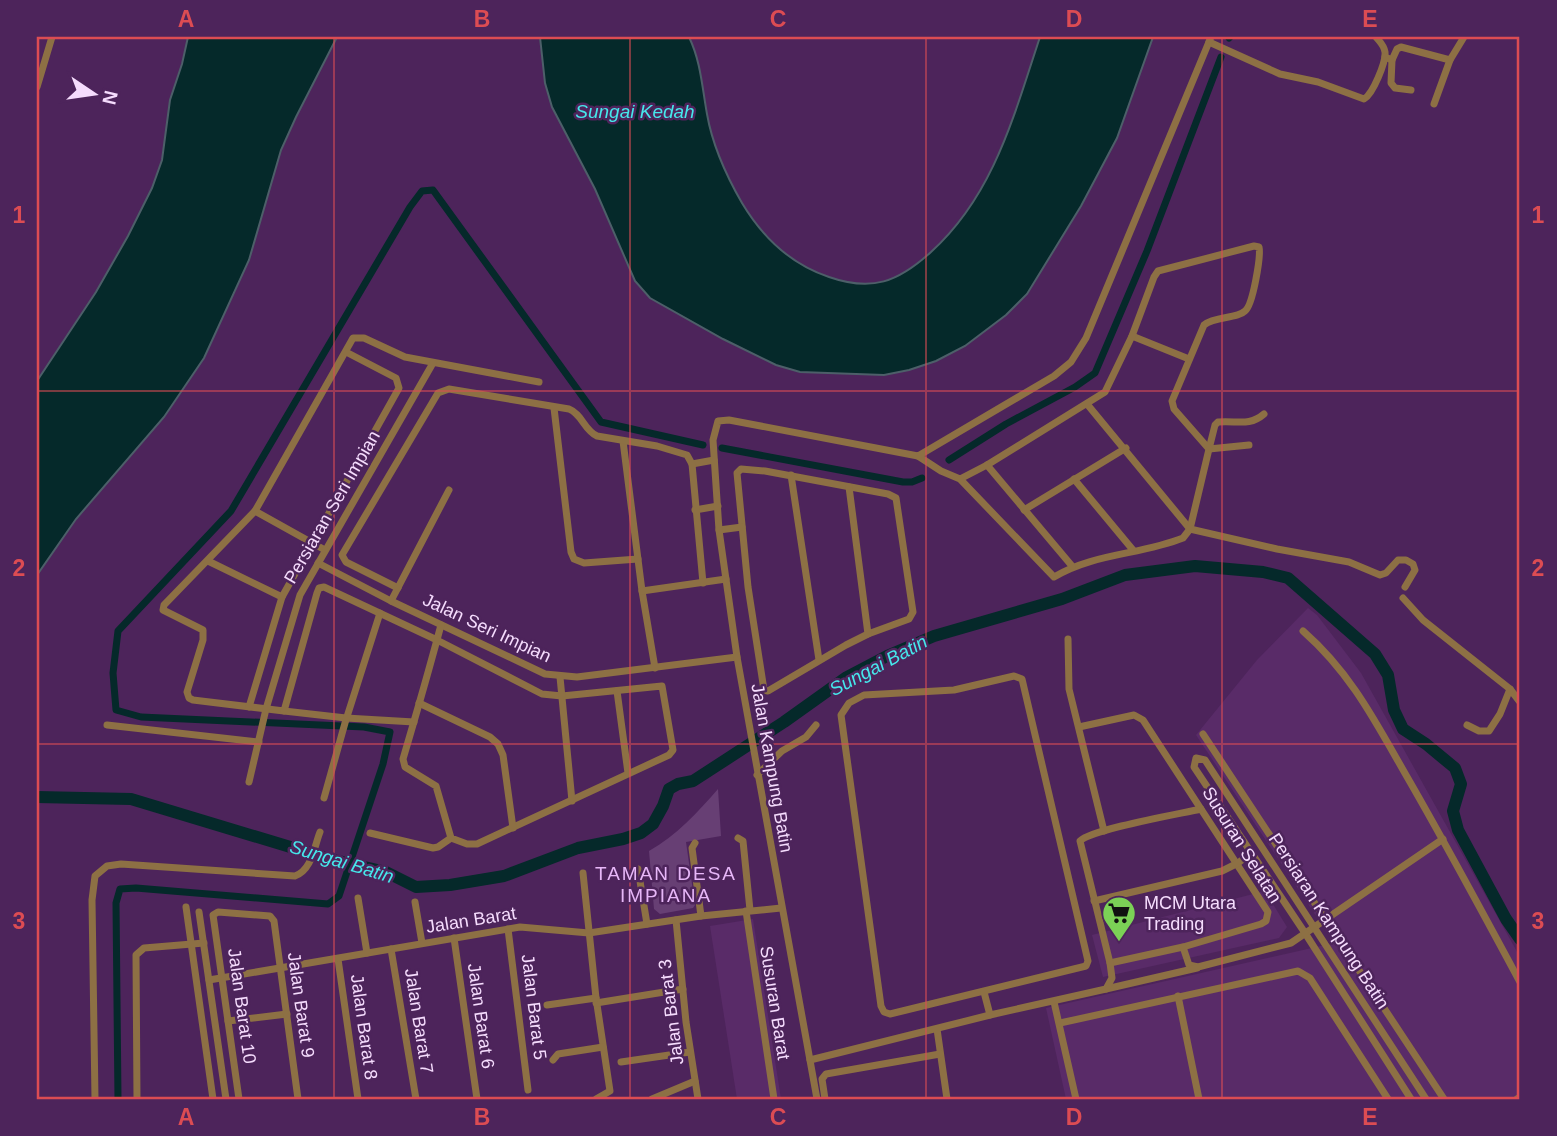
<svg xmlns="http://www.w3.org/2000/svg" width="1557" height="1136" viewBox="0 0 1557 1136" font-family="Helvetica,sans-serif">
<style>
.built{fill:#592b68}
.green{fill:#673f74}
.water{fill:#05292a;stroke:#4d5f69;stroke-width:2}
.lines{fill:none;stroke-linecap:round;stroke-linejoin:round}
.canal{stroke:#05292a;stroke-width:7}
.river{stroke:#05292a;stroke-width:12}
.minor{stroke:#8d7044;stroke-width:7}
.grid{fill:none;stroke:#dc4c53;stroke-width:2;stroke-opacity:0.55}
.labels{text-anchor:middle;stroke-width:5;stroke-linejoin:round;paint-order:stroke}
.street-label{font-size:18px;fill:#f5dcfd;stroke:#4d245b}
.poi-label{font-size:18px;fill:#f5dcfd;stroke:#4d245b;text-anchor:start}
.water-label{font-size:19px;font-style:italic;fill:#46e7eb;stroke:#4d245b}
.neighbourhood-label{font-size:19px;letter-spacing:2px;fill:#e7b7f8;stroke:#4d245b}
.neatline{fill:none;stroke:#dc4c53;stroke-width:2.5}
.grid-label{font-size:23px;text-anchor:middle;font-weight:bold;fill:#dc4c53}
</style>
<rect width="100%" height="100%" fill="#4d245b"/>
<!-- built -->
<g class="built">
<polygon points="1308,608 1317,615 1361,673 1520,957 1520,1099 1066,1099 1046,1008 1334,943 1196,735 1257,660"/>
<polygon points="1265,891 1287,927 1279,938 1103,977 1092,935"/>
<polygon points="753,919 781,1099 737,1099 710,926"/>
</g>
<!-- green -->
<path class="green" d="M718,789L721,836L686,842L695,905L693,908L660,914L654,909L649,851C677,835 697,813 718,789Z"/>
<!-- water -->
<g class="water">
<polygon points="188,37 337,37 296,117 281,150 249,260 204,358 164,417 76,519 37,575 37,381 96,292 128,236 152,188 162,160 170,100 182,64"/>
<path d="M540,37H689C701,62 702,87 707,114C712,143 727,177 742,203C763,238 790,264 829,277C872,292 898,282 931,252C994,195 1014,115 1040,37H1153L1117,138L1081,206L1027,294L1006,315L965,346L936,361L909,370L884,375L800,372L776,365L723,339L650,298L635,281L595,189L552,107L545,83Z"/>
</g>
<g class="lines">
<!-- canal -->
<g class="canal">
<polyline points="1229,38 1230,37"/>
<polyline points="722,448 903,482 912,482 922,478"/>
<polyline points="949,460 1006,424 1075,387 1095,373 1147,251 1221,57"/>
<polyline points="118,1099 116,903 120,889 136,888 328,904 339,896 383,764 390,732 364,727 141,717 116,710 113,673 118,631 231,511 410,207 422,191 433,190 601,422 703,445"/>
</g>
<!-- river -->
<polyline class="river" points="37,797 131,799 330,859 386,872 416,887 450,885 504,876 578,848 623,839 641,833 653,824 663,806 669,789 678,784 693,781 784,722 847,677 887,656 934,636 1062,599 1125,575 1195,566 1263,572 1288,578 1375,654 1388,675 1394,710 1403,729 1426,744 1455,768 1461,784 1453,811 1458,830 1506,919 1520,939"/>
<!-- minor -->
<g class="minor">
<path d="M1209,42L1280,74L1318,82L1364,99C1373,94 1386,62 1385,52C1384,45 1380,42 1376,37"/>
<polyline points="1385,57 1392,60 1397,49 1401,47 1450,60 1464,37"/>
<polyline points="1392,60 1391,83 1395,88 1411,90"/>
<polyline points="37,87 52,37"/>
<polyline points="1434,104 1450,60"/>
<polyline points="1132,336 1189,359"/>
<polyline points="1087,404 1190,529"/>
<polyline points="554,408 571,552 574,559 584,563 638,559"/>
<polyline points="623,441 642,591 655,668"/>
<path d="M1249,445L1209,449L1215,425L1218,422C1236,420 1249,427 1264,414"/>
<path d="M918,456L941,471L960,479L1054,577C1094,553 1140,555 1183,538L1190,529L1209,449L1174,409L1172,401L1204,325C1215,316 1237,319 1245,311C1253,305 1261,256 1259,247L1254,246L1158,271L1154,277L1132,336L1105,392L987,465L960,479"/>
<polyline points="692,464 714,460"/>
<polyline points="987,465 1072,566"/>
<polygon points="741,469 765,471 888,494 896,498 913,612 909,619 868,634 846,645 768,691 764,690 748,587 737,473"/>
<polyline points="791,475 819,660"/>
<polyline points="1074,479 1133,550"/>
<polyline points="849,487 868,634"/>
<polyline points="695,510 718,506"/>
<polyline points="1024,510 1126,448"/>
<polyline points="255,511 325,550"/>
<polyline points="1190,529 1277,549 1349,562 1380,575 1386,573 1398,560 1406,560 1413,564 1415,570 1405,587"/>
<polyline points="719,530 742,527"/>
<polyline points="208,561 282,597"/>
<polyline points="318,563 391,601 545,674 577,677 737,657"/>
<path d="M398,588L346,562L342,555L438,393L449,389L569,409C582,414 584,430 597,436L657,446L687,455L692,464L703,583"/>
<polyline points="642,591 726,579"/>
<polyline points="1403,598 1423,620 1510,689 1520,702"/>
<polyline points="391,601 449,490"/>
<path d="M441,625C429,670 416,715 403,759L405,767L436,786L451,838L467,844H477L669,755L673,750L662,686L562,696L542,694L437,640L324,587L319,588L317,593L284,711L193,700L189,698L187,692L203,640V630L163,610L164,605L255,511L353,338H364L405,357L539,382"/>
<path d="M1303,631C1353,675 1377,725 1410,782C1448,848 1484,915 1520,982"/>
<polyline points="1068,639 1069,689 1104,831"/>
<polygon points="1014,676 1022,679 1088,961 1086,966 890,1014 884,1012 881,1006 841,715 849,703 864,695 954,690"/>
<polyline points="560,677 572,801"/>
<polyline points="617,691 628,773"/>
<polyline points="419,703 490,737 498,744 503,755 513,828"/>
<polyline points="249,707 282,597 399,388 396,378 346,352"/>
<polyline points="284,711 346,718 414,722"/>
<polyline points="107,725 259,742"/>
<polyline points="1467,725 1479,731 1489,731 1500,714 1510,689"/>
<polyline points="1079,727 1134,715 1143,720 1268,912 1266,921 1261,924 1183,947 1110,963"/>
<polyline points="1203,734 1444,1099"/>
<polyline points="757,775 782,751 806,737 816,725"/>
<polyline points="249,782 266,709 300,595 433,363"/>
<polyline points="324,798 345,723 380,613"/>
<polyline points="370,833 433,848 438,847 451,838"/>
<polyline points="738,838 743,841 750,910"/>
<polyline points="695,843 692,848 701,916"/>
<polyline points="638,869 647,924"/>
<polyline points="583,873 596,998 610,1091 596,1099"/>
<polyline points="358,898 367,953"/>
<polyline points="1094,901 1222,871 1238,863 1251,853"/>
<polyline points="415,902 422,943"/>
<polyline points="186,907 213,1099"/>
<polyline points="746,911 774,1099"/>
<polyline points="199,912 226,1099"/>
<polyline points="676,920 686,1022 698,1099"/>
<polyline points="508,929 528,1090"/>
<polyline points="454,938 477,1099"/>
<polyline points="1183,947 1189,965 1198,967 1291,943 1443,839"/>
<polyline points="391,949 416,1099"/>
<polyline points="338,959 358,1099"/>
<polyline points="209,980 520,927 589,933 701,916 781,908"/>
<polyline points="1106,989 1197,968"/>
<polyline points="984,992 990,1015"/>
<polyline points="1178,996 1199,1099"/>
<polyline points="1054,1002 1076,1099"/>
<polyline points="596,1003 683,989"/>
<polyline points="547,1005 596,998"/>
<polyline points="228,1021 287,1014"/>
<polyline points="1060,1023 1298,971 1310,978 1388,1099"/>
<polyline points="937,1029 947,1099"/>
<polyline points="553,1060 558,1054 603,1047"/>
<path d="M810,1060L990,1015L1106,989L1112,978L1110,963L1080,841C1092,829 1179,814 1201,809"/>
<polyline points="621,1062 690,1052"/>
<path d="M95,1099L92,900L95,876L107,866L121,864L295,876C312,870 314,847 320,832"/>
<polyline points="137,1099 136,955 144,948 204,943"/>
<polyline points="239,1099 213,915 218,912 270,916 274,921 298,1099"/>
<polyline points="652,1099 695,1081"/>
<polyline points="817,1099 737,657 719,530 713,440 718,421 729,420 918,456 1054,376 1071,362 1086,338 1211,37"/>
<polyline points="825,1099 822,1079 826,1074 940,1054"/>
<polyline points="1411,1099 1305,933 1194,767 1196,758 1205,760 1426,1099"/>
<polyline points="1517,1099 1520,1097"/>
</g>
</g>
<!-- grid -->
<path class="grid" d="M334,37V1099M630,37V1099M926,37V1099M1222,37V1099M37,391H1520M37,744H1520"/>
<!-- icons -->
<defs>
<g id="supermarket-pin" transform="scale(1.75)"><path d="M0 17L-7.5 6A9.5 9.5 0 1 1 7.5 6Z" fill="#7bd156" stroke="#4d245b"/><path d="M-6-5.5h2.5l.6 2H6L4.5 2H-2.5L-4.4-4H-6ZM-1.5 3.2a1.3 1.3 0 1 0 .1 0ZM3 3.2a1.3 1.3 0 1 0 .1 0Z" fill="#111"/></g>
</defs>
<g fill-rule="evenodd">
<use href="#supermarket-pin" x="1119" y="913"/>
</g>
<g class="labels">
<!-- street labels -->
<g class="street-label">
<text transform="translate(332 507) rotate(-60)" y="6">Persiaran Seri Impian</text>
<text transform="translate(487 628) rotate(25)" y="6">Jalan Seri Impian</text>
<text transform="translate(772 768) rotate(80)" y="6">Jalan Kampung Batin</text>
<text transform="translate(1242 845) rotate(58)" y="6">Susuran Selatan</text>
<text transform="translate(471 920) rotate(-9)" y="6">Jalan Barat</text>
<text transform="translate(1329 921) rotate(57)" y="6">Persiaran Kampung Batin</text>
<text transform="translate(775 1003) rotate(81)" y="6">Susuran Barat</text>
<text transform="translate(301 1005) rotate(82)" y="6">Jalan Barat 9</text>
<text transform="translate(242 1006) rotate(82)" y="6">Jalan Barat 10</text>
<text transform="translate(534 1007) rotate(83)" y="6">Jalan Barat 5</text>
<text transform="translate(671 1012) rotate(-97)" y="6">Jalan Barat 3</text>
<text transform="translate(481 1016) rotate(82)" y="6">Jalan Barat 6</text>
<text transform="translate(419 1021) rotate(81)" y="6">Jalan Barat 7</text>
<text transform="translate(364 1027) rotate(82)" y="6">Jalan Barat 8</text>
</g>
<!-- poi labels -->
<g class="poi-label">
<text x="1144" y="909">MCM Utara<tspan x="1144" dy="21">Trading</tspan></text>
</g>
<!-- water labels -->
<g class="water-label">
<text x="635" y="118">Sungai Kedah</text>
<text transform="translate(878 665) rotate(-28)" y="7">Sungai Batin</text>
<text transform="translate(342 861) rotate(17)" y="7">Sungai Batin</text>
</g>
<!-- neighbourhood labels -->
<g class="neighbourhood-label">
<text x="666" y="880">TAMAN DESA<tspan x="666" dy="22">IMPIANA</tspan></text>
</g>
</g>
<!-- border -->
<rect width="1557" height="1136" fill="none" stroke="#4d245b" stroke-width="77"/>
<!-- north arrow -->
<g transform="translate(94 94) rotate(103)" stroke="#4d245b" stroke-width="5" paint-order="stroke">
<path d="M0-5L12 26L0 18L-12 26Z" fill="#f5dcfd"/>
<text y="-10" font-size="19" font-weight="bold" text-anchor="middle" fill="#f5dcfd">N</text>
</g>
<rect x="38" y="38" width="1480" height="1060" class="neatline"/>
<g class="grid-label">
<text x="186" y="27">A</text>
<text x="482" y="27">B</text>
<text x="778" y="27">C</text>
<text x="1074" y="27">D</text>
<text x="1370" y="27">E</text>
<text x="19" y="223">1</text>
<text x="1538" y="223">1</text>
<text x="19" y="576">2</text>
<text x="1538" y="576">2</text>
<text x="19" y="929">3</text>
<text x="1538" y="929">3</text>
<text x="186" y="1125">A</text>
<text x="482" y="1125">B</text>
<text x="778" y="1125">C</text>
<text x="1074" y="1125">D</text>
<text x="1370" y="1125">E</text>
</g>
</svg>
